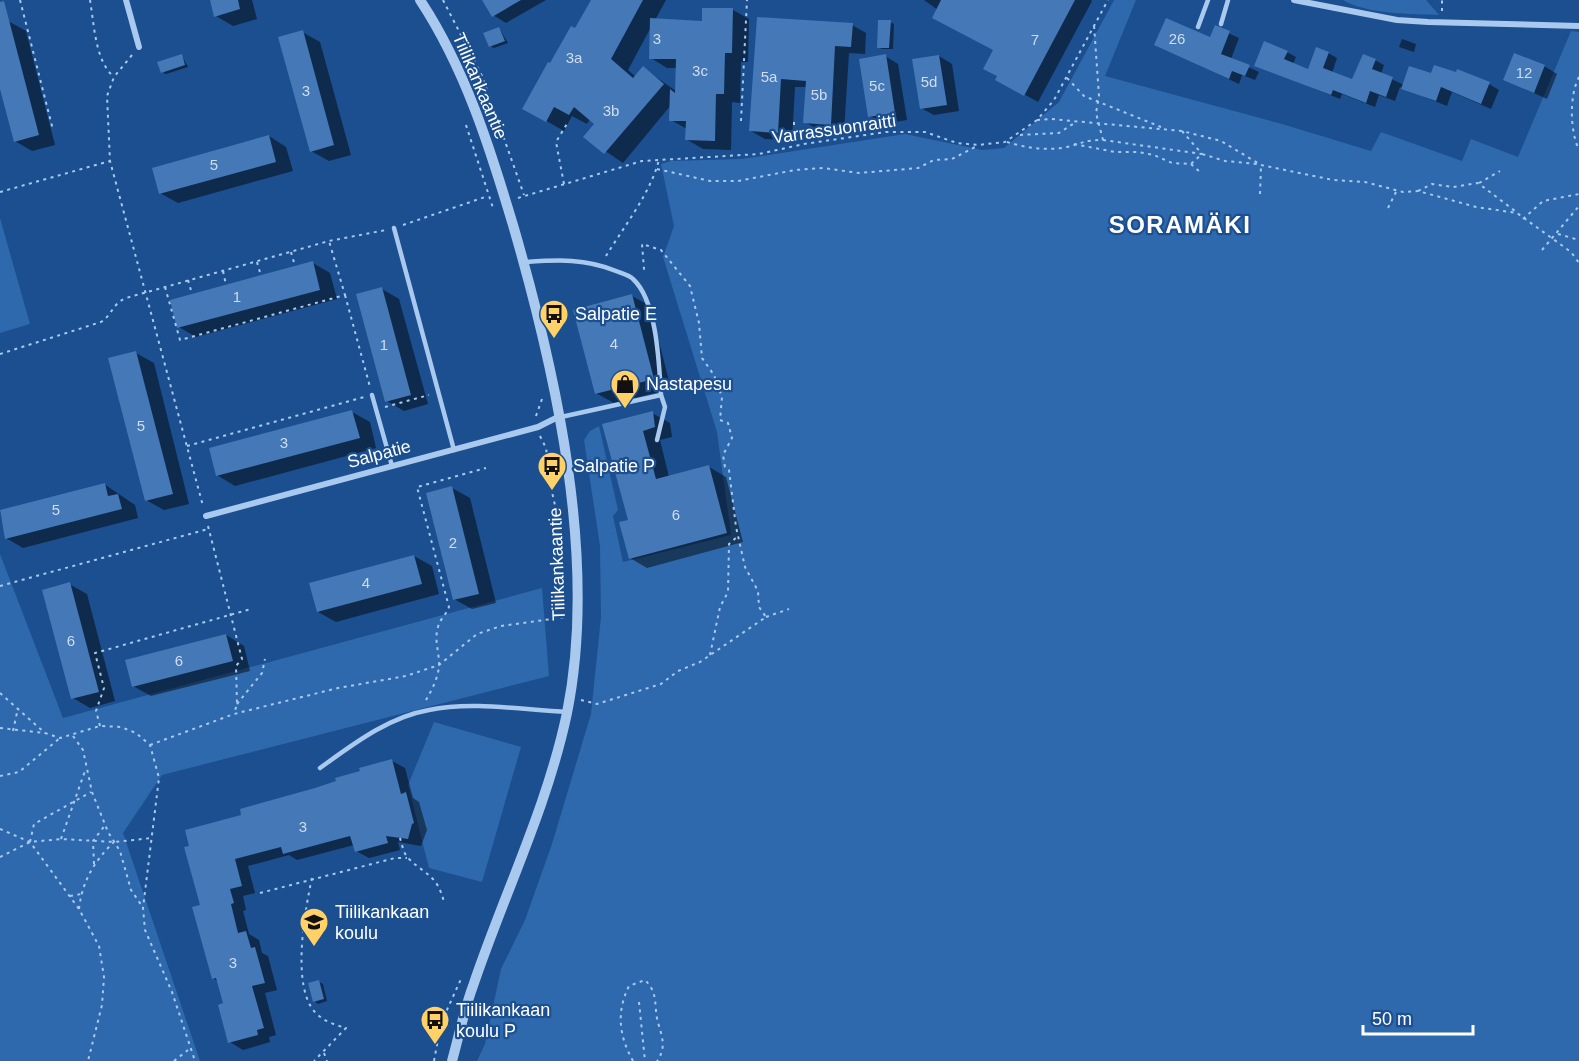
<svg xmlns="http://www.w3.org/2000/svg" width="1579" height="1061" viewBox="0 0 1579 1061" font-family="Helvetica,sans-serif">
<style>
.green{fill:#2e69ad}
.shadow{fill:#0007;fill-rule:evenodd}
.building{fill:#4478b7}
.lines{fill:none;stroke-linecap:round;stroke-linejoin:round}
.path{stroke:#a9c9ee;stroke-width:2;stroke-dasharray:3 4.5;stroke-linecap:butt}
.service{stroke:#a9c9ee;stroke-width:4.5}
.minor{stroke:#a9c9ee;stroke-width:6}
.tertiary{stroke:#a9c9ee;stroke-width:10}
.labels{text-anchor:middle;stroke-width:4.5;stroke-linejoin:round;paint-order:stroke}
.number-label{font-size:15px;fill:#d0dded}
.street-label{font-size:18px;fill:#fff;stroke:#1b4f8f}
.poi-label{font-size:18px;fill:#fff;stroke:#1b4f8f;text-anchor:start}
.district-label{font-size:24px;font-weight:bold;letter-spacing:1.5px;fill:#fff;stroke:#1b4f8f}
</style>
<rect width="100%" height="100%" fill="#1b4f8f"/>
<!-- green -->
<g class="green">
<polygon points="1114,0 1136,0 1105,76 1282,124 1371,151 1381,132 1462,161 1471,139 1518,157 1571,31 1579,32 1579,1061 477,1061 485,1044 501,969 525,920 552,844 591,714 601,617 600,546 584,440 590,431 599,426 618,510 613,516 623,562 731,535 717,432 663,257 674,226 661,164 671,161 742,159 905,134 982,150 1004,148 1059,102"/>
<path d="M1343,0H1426L1439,15C1413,14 1365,14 1343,0Z"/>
<polygon points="0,218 30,324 0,333"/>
<polygon points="0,554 63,718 542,588 549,676 162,775 123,833 200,1061 0,1061"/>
<polygon points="434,722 521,747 482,882 429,868 408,785"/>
</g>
<!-- shadow -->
<g class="shadow">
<polygon points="211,0 252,0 257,19 233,26 216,16"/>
<polygon points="484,0 546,0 506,23 493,15"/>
<path d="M593,0H666L655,20L703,22L733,10L749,19L748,62H741L740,103L732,102L731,150L703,149L686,139L687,129L671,120V105L623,163L585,137L596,124L590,119L587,124L572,116L564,131L524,108L576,30ZM651,27V58L667,68H677L676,91L643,68L636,77L628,70Z"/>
<polygon points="924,0 1091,0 1092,1 1038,102 1011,87 999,76 995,50"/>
<polygon points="759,18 852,25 866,33 865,54 849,53 844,132 819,130 805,122 807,87 795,87 792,140 765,139 751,131"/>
<polygon points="8,21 26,31 55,145 32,151 15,141 0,83 0,23"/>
<polygon points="890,22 894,24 893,49 882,49 878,47"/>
<polygon points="1215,27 1239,38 1231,59 1259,72 1255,80 1242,75 1239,84 1156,45 1211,39"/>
<polygon points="499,28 508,43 494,48 490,46"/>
<polygon points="302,32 320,42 351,155 329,161 311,151"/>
<polygon points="1402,39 1416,44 1414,52 1399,47"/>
<polygon points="1287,52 1296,57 1293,64 1309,71 1328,53 1337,58 1332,73 1353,81 1375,60 1384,65 1381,74 1404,85 1432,75 1489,84 1499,90 1491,109 1452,92 1447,106 1400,87 1395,101 1379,95 1375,107 1342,94 1340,99 1256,65"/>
<polygon points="182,56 188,67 166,74 162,72"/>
<polygon points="885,56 898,64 907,120 883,124 870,116"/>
<polygon points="939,56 952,64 959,111 934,115 921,108"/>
<polygon points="1544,66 1557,74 1547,99 1505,80"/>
<polygon points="269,136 286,147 293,171 178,203 160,193"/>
<polygon points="313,263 330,273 337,299 196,337 179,327"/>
<polygon points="382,289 399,299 428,404 404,411 387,401"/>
<polygon points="632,296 650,306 671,389 614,403 596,393"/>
<polygon points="136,353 154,363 189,504 164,510 146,500"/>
<polygon points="352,412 370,422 376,448 235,486 217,475"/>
<polygon points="652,413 670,423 672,437 660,440 669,477 709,467 726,477 743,542 647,568 630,558 630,521 604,425"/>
<polygon points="104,484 135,505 138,518 23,548 6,538 0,511"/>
<polygon points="452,488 470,498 496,603 472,609 454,599"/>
<polygon points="414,556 432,566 439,594 336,622 318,612"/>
<polygon points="69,584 87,594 115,701 90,708 73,698"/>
<polygon points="226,635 244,646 250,671 151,696 133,686"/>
<polygon points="392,761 405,768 413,798 419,802 427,830 421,846 398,842 400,850 369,858 356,851 354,845 297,860 289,855 248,866 255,893 243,896 246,910 243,911 249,934 259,940 262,953 268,956 277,990 265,993 276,1035 269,1037 270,1042 243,1050 230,1042 225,1004 219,982 213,978 202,906 243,816"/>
<polygon points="319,982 323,984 327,1001 318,1004 314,1001"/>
</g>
<!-- building -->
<g class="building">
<polygon points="210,0 238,0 240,9 214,17"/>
<polygon points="482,0 521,0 492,17"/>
<polygon points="591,0 643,0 611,59 633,78 643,66 664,84 604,154 583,137 594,124 574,107 569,115 554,107 546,122 522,109 548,62 550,63 571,26 575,28"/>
<polygon points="941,0 1075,0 1024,96 995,80 997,76 983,69 993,50 932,18"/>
<polygon points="4,1 39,135 14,142 0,89 0,2"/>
<polygon points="702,8 733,8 732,53 725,53 724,94 716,94 715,141 685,140 686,121 669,121 670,89 675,93 676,59 649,59 650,18 702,21"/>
<polygon points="757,17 853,23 851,47 835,46 831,125 803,123 806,81 781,79 778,133 749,131"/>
<polygon points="1166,18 1210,37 1215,25 1230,31 1221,54 1250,65 1245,76 1232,71 1229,79 1154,45"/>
<polygon points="878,20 891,20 889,48 877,48"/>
<polygon points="499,27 505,41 489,47 483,33"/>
<polygon points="303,30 334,145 310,152 278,37"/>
<polygon points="1264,41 1288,51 1284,59 1308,69 1316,47 1329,52 1323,68 1352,79 1363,54 1376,59 1372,69 1393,77 1386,97 1370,91 1366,103 1333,90 1331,95 1254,66"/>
<polygon points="1514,53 1545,65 1534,93 1503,80"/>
<polygon points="182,54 185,65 161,73 157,62"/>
<polygon points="886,54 895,113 868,117 859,59"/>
<polygon points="939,55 947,105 920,109 912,59"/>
<polygon points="1434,65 1456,72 1457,69 1490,82 1481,104 1441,87 1436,101 1401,89 1409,66 1431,73"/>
<polygon points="269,135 276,162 159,194 152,168"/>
<polygon points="313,261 320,290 177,328 170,300"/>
<polygon points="382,287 411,395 385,402 356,294"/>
<polygon points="632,294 654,379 595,394 573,310"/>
<polygon points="136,351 173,494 145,501 108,358"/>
<polygon points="352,410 360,438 216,476 209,448"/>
<polygon points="653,411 655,427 643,431 656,479 709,465 727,533 629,559 619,522 628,520 602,424"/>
<polygon points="105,483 108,496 118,494 122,509 5,539 0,510"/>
<polygon points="452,486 479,594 453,600 426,493"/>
<polygon points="414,555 422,584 317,612 309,583"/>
<polygon points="70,582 99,692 71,699 42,590"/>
<polygon points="226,634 233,661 132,687 125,660"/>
<polygon points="392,759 401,794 406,792 414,823 412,824 408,839 386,836 388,843 355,852 350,836 283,854 281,847 235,859 242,886 230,889 234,903 231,904 238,933 246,931 251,948 255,947 265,983 252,986 264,1028 257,1030 258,1035 228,1043 218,1005 223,1003 216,978 212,979 192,907 200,905 184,847 189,846 185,830 241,815 240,809 315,788 336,781 335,778 360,771 359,768"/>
<polygon points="319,980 324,999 313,1002 308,983"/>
</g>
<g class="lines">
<!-- path -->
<g class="path">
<polyline points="20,0 53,130"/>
<path d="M90,0C94,23 95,60 113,76"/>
<polyline points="443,0 482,76 524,195"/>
<polyline points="1442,11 1442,0"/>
<polyline points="132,55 114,77 107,96 110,161 203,506"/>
<path d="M1579,77C1569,96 1570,131 1579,150"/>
<polyline points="1067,78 1084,96 1161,127"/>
<polyline points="1037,120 1051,119 1182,131 1221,141 1261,165 1333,180 1365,182 1403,192 1418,191 1476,207 1517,213 1571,252 1579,263"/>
<polyline points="741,121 747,0"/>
<polyline points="794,122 794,136 802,137 804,144"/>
<polyline points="466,125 493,208"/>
<polyline points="1020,135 1059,133 1076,122"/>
<polyline points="1103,140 1202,154 1182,131"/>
<path d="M1007,142C1026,148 1047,151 1067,147C1083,143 1084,140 1103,140L1096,113L1099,96L1094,25"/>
<polyline points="1074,144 1115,152 1138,152 1154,155 1172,163 1191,164 1202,154 1225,161 1257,164"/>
<polyline points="1191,164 1201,173"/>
<polyline points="657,169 710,181 738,181 795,170 823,168 859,173 918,168 934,160 952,159 977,146"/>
<polyline points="1479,183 1500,171"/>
<polyline points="564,184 556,142 568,122"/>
<polyline points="1418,191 1432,184 1453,187 1478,183 1515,211"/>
<polyline points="0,192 110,161"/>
<polyline points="1260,194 1261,166"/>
<polyline points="518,198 642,161 759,154 804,144 886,132 925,132 957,143 978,145 1005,142 1037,120 1054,100 1108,0"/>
<polyline points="1388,208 1396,192"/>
<polyline points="1523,219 1543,201 1579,194"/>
<polyline points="403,225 488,196"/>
<polyline points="1558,234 1579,240"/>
<polyline points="1542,250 1579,206"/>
<polyline points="291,252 295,266"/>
<path d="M606,256C623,228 652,191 659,159"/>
<polyline points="257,262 261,276"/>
<polyline points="223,271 226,285"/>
<polyline points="188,280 192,294"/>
<polyline points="165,287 180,340 345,295 329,241"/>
<polyline points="345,295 370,387"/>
<path d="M0,354L101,322C112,315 113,303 126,298L329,241L386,230"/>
<polyline points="385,407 429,395"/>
<polyline points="536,416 542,399"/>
<polyline points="540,436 546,448 552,492 561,532"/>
<polyline points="187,446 364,397"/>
<polyline points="208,526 242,659 236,666 237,704 234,714"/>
<polyline points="0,586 208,529"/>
<polyline points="766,617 789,609"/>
<polyline points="710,655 720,607 728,592 729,544 737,537"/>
<polyline points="0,693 45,733 60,738 100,726 121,727 136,733 150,745 159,778 143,908 145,930 172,992 195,1061"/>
<path d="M426,700C432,690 439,676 439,664C439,651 434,640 438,627C440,619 446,615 449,607L417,487L486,468"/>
<polyline points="581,700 597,704 661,684 678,671 700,662 766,617 759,607 758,591 745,567 736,527 729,470 725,467 723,455 732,438 728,423 720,420 722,397 714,375 702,358 699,323 690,286 661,250 642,244 644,269 640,272"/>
<polyline points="237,704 262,673 265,659"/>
<polyline points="100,726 96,711 104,688 95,653 251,609"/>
<polyline points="0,728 45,733"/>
<polyline points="13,731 18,708"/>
<polyline points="73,736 83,750 92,792 108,832 120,851 131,890 142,906"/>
<polyline points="150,745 234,714 338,688 406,676 439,665 477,634 501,626 566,617"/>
<polyline points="0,776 19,772 60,738"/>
<polyline points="0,829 30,842 79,909 99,946 104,977 102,1005 88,1061"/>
<path d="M400,838C402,845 404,855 409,859C427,876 437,875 444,902"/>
<polyline points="61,839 85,771"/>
<polyline points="30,842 34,824 91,792"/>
<polyline points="0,857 30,842 61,839 114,842 152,838"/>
<polyline points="94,864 93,841 106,824"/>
<path d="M312,878C305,910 290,990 317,1014C325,1022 336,1025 346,1028L314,1061"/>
<polyline points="260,893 395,858 407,858"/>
<polyline points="70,896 81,894"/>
<path d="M79,909C82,882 94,861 114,842"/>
<polyline points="639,1002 645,1061"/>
<polyline points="324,1053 327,1061"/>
<polyline points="174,1061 188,1050"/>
<polyline points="434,1061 441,1023 461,979"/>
<path d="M633,1061C619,1036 616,1012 629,986L645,980C655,990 655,998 656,1011C657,1029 670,1043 657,1061"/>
</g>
<!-- service -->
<g class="service">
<polyline points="1221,24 1228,0"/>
<polyline points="1198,27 1208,0"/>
<polyline points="394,228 454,450"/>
<path d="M524,262C557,260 585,258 616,271C620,273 629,275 633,279C657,301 659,363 661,395L561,417"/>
<polyline points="372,395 392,466"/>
<polyline points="657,440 665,407 661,395"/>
<path d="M320,768C352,745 388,717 429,710C472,701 523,710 567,712"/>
</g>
<!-- minor -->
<g class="minor">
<polyline points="126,0 139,47"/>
<polyline points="1294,0 1397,20 1428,22 1579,26"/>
<polyline points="206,516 538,427 558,417"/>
</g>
<!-- tertiary -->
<path class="tertiary" d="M420,0C465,68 490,148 513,225C556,373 598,560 567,713C547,808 504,894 473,986C464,1010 459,1036 452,1061"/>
</g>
<!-- icons -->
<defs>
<g id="bus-pin" transform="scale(1.5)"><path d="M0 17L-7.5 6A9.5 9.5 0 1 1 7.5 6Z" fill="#ffd166" stroke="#1b4f8f"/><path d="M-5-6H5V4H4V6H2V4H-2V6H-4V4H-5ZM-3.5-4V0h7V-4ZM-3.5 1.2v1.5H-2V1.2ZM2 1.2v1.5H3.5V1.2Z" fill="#111"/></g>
<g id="shop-pin" transform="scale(1.5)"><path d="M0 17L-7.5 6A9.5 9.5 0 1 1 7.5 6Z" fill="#ffd166" stroke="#1b4f8f"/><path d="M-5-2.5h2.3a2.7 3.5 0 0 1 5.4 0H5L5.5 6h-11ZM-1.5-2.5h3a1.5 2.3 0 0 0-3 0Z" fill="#111"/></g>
<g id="school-pin" transform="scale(1.5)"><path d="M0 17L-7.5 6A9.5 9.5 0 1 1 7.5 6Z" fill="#ffd166" stroke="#1b4f8f"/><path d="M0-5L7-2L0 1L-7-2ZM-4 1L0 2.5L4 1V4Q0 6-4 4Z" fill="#111"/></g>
</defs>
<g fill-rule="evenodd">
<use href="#bus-pin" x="554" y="314"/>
<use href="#shop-pin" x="625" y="384"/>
<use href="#bus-pin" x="552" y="466"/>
<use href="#school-pin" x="314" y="922"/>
<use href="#bus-pin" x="435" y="1020"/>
</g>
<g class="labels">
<!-- number labels -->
<g class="number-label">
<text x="657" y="44">3</text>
<text x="1177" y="44">26</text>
<text x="1035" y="45">7</text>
<text x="574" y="63">3a</text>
<text x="700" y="76">3c</text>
<text x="1524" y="78">12</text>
<text x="769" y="82">5a</text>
<text x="929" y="87">5d</text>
<text x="877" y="91">5c</text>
<text x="306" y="96">3</text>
<text x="819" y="100">5b</text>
<text x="611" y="116">3b</text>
<text x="214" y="170">5</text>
<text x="237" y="302">1</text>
<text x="614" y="349">4</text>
<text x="384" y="350">1</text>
<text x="141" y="431">5</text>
<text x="284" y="448">3</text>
<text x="56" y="515">5</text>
<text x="676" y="520">6</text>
<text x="453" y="548">2</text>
<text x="366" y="588">4</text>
<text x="71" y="646">6</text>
<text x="179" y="666">6</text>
<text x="303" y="832">3</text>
<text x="233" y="968">3</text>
</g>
<!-- street labels -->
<g class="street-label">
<text transform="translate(480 86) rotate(67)" y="6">Tiilikankaantie</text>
<text transform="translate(834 129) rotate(-8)" y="6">Varrassuonraitti</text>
<text transform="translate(379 454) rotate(-15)" y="6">Salpatie</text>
<text transform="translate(557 564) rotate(-92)" y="6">Tiilikankaantie</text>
</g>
<!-- poi labels -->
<g class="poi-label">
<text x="575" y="320">Salpatie E</text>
<text x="646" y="390">Nastapesu</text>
<text x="573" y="472">Salpatie P</text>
<text x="335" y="918">Tiilikankaan<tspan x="335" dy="21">koulu</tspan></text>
<text x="456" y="1016">Tiilikankaan<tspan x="456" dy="21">koulu P</tspan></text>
</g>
<!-- district labels -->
<g class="district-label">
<text x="1180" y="233">SORAMÄKI</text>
</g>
</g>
<!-- scale -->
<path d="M1363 1025v9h110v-9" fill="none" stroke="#ffffff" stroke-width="3"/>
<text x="1372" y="1025" font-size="18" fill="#ffffff" stroke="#1b4f8f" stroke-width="4.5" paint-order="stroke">50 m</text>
</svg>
